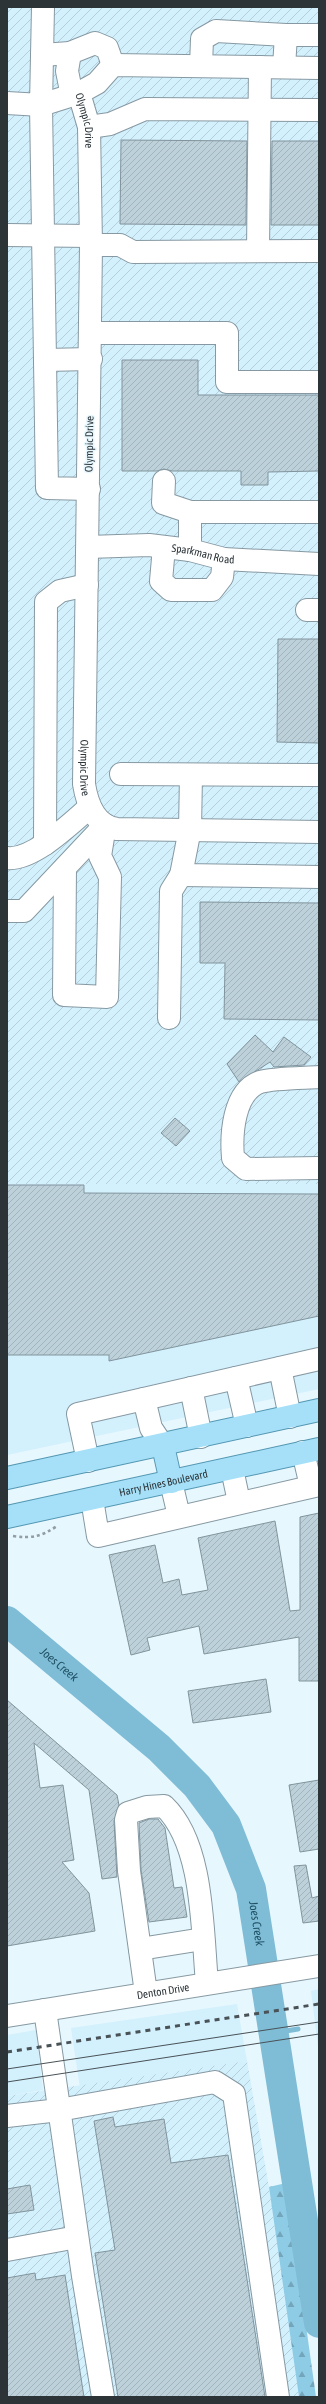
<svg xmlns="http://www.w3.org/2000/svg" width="326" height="2404" viewBox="0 0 326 2404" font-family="'Asap Condensed',sans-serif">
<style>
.built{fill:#d3f0fd}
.industrial{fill:url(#industrial-furrows)}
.forest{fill:url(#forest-firs)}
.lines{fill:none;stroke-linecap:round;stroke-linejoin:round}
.stream{stroke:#7fbcd6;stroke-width:5}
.river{stroke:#7fbcd6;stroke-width:30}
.building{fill:url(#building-hatch);stroke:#81949c}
.minor-casing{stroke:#8699a2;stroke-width:24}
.major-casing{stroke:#5497b2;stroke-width:24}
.path{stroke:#919da3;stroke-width:2.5;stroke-dasharray:3 3;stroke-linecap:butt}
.minor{stroke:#fff;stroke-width:22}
.major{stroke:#a5e0f8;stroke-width:22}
.tram{stroke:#495256;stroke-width:1}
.rail{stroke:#495256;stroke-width:3;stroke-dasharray:5 5;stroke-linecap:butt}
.labels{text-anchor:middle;stroke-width:3;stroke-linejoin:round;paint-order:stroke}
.street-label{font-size:11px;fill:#2c3438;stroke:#e7f7fe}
.water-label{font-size:12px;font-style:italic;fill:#205265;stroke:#e7f7fe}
</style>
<defs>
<pattern id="industrial-furrows" width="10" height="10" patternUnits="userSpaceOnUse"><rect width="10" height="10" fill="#d3f0fd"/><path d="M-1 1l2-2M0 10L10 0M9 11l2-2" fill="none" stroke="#b5ceda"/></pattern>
<pattern id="forest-firs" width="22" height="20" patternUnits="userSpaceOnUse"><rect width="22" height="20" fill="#8ecce6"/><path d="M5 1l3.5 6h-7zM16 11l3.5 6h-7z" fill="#74a6bb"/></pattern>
<pattern id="building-hatch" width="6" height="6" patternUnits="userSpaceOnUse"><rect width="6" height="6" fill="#bdd1da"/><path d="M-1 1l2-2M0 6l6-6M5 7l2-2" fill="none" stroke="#a3b4bc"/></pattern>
</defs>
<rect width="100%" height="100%" fill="#e7f7fe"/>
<!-- built -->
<g class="built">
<polygon points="7,1184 319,1184 319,1389 7,1455"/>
<polygon points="319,1989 319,2055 311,1991"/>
<polygon points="237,2004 247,2061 80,2088 71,2028"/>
<polygon points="36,2030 43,2090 7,2096 7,2035"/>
</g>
<!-- industrial -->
<g class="industrial">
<rect x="7" y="7" width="312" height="1177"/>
<polygon points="247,2061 269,2187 299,2397 7,2397 7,2096"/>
</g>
<!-- forest -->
<polygon class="forest" points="286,2183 316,2397 299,2397 269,2187"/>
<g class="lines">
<!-- stream -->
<polyline class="stream" points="274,2033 298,2029"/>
<!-- river -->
<path class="river" id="s1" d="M7,1621L159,1748L197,1786L226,1825L251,1889L319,2323"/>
</g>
<!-- building -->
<g class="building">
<polygon points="121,140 247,141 246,225 120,224"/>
<polygon points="272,141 319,141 319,225 271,225"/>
<polygon points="122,360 198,360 198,395 319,395 319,471 268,472 268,485 241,485 241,471 172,471 164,469 157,471 122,471"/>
<polygon points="278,639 319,639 319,743 277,742"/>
<polygon points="200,902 319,903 319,1020 224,1019 225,963 200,963"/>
<polygon points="255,1035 273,1052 284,1037 311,1057 304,1065 274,1067 270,1062 239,1082 227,1064"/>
<polygon points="175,1118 190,1131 176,1146 161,1133"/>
<polygon points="7,1185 84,1185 84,1193 319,1194 319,1316 109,1361 109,1355 7,1355"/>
<polygon points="319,1513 319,1681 299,1681 299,1637 204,1654 199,1626 147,1638 150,1650 131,1655 109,1555 155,1545 163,1583 179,1579 182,1595 208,1590 198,1538 275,1521 290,1611 300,1610 300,1517"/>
<polygon points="266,1679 271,1712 193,1723 188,1691"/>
<polygon points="7,1700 117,1795 119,1805 114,1821 117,1877 102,1879 89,1790 34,1743 40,1788 63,1785 74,1860 62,1862 89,1893 95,1931 7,1946"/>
<polygon points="319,1780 319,1849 300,1852 289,1785"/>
<polygon points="149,1819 158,1819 165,1828 174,1888 182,1887 187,1917 149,1922 141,1870 139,1823"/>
<polygon points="306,1865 312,1898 319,1896 319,1921 303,1923 294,1866"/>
<polygon points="113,2117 115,2127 164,2119 171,2163 228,2155 265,2397 118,2397 95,2253 115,2250 94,2121"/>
<polygon points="30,2185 34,2210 7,2214 7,2189"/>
<polygon points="35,2273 36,2280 65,2275 84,2397 7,2397 7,2278"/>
</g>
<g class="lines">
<!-- minor casing -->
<g class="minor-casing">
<g id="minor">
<polyline points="70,53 67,71 70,86 79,93"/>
<polyline points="42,55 70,53 95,43 107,48 113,65"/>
<polyline points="201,66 202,39 216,31 286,35"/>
<polyline points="284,67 286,35 319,35"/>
<path id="s2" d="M319,68L113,65L97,83L79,93L89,127L91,245L84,784C87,803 95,826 117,829L319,832"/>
<polyline points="79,93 41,105 47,488 89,489"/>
<polyline points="7,103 41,105 43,7"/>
<polyline points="89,127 110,124 145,109 319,110"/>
<polyline points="7,235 90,236"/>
<polyline points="91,245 120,245 133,252 319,251"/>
<polyline points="258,251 260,67"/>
<polyline points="90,333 227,333 227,382 319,382"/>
<polyline points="45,360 91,359"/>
<polyline points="164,481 163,503 190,512"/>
<path id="s3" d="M88,547L149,545L190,550L224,559L319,564"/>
<polyline points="164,547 161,581 171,590 212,590 222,577 224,559"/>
<polyline points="190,550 190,512 319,512"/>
<polyline points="307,610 319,610"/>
<polyline points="121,774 319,775"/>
<polyline points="191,775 190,829 181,875 319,877"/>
<polyline points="45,844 46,602 60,591 87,585"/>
<path d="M7,858C33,861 71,823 90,807"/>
<polyline points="65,868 64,995 107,997 110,877 100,856 105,825"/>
<polyline points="7,911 24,911 105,825"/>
<polyline points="169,1018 171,891 181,875"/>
<path d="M319,1077C304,1078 273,1078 260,1082C233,1092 231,1135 233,1158L246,1169L319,1168"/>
<polyline points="280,1368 290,1417"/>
<polyline points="236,1378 247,1426"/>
<polyline points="191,1388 201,1437"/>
<polyline points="144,1399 151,1428 163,1446"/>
<polyline points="303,1452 311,1486"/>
<polyline points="88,1461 78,1414 319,1359"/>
<polyline points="232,1469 239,1502"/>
<polyline points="171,1482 179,1516"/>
<polyline points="92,1499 98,1536 319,1485"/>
<polyline points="140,1949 203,1939"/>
<path d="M146,1993L129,1871L126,1820L128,1813L147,1807L164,1806C204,1844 202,1930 207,1983"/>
<polyline points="45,2010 83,2276 103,2397"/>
<path id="s4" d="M7,2016L319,1966"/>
<polyline points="7,2116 59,2110 215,2082 234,2094 278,2397"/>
<polyline points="7,2250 77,2237"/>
</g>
</g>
<!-- major casing -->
<g class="major-casing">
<g id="major">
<polyline points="163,1446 171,1482"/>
<polyline points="7,1478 319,1410"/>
<path id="s5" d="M7,1517L319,1449"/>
</g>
</g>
<!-- path -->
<path class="path" d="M13,1536C32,1539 42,1536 57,1526"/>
<!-- minor -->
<use href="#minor" class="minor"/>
<!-- major -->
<use href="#major" class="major"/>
<!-- tram -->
<g class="tram">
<polyline points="7,2069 319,2022"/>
<polyline points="7,2082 319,2034"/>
</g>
<!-- rail -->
<polyline class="rail" points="7,2052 319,2004"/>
</g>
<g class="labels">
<!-- street labels -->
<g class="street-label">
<text dy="4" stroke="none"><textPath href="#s2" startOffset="279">Olympic Drive</textPath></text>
<text transform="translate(89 444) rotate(-89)" y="4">Olympic Drive</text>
<text dy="4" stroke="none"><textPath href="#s3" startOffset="116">Sparkman Road</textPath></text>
<text dy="4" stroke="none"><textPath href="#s2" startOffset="927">Olympic Drive</textPath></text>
<text dy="4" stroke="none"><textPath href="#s5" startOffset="160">Harry Hines Boulevard</textPath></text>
<text dy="4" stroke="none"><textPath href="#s4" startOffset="158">Denton Drive</textPath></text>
</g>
<!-- water labels -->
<g class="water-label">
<text dy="4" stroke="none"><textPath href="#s1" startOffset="68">Joes Creek</textPath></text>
<text dy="4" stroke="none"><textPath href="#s1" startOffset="404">Joes Creek</textPath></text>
</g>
</g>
<!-- border -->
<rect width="326" height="2404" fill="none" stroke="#2c3438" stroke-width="16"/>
</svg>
